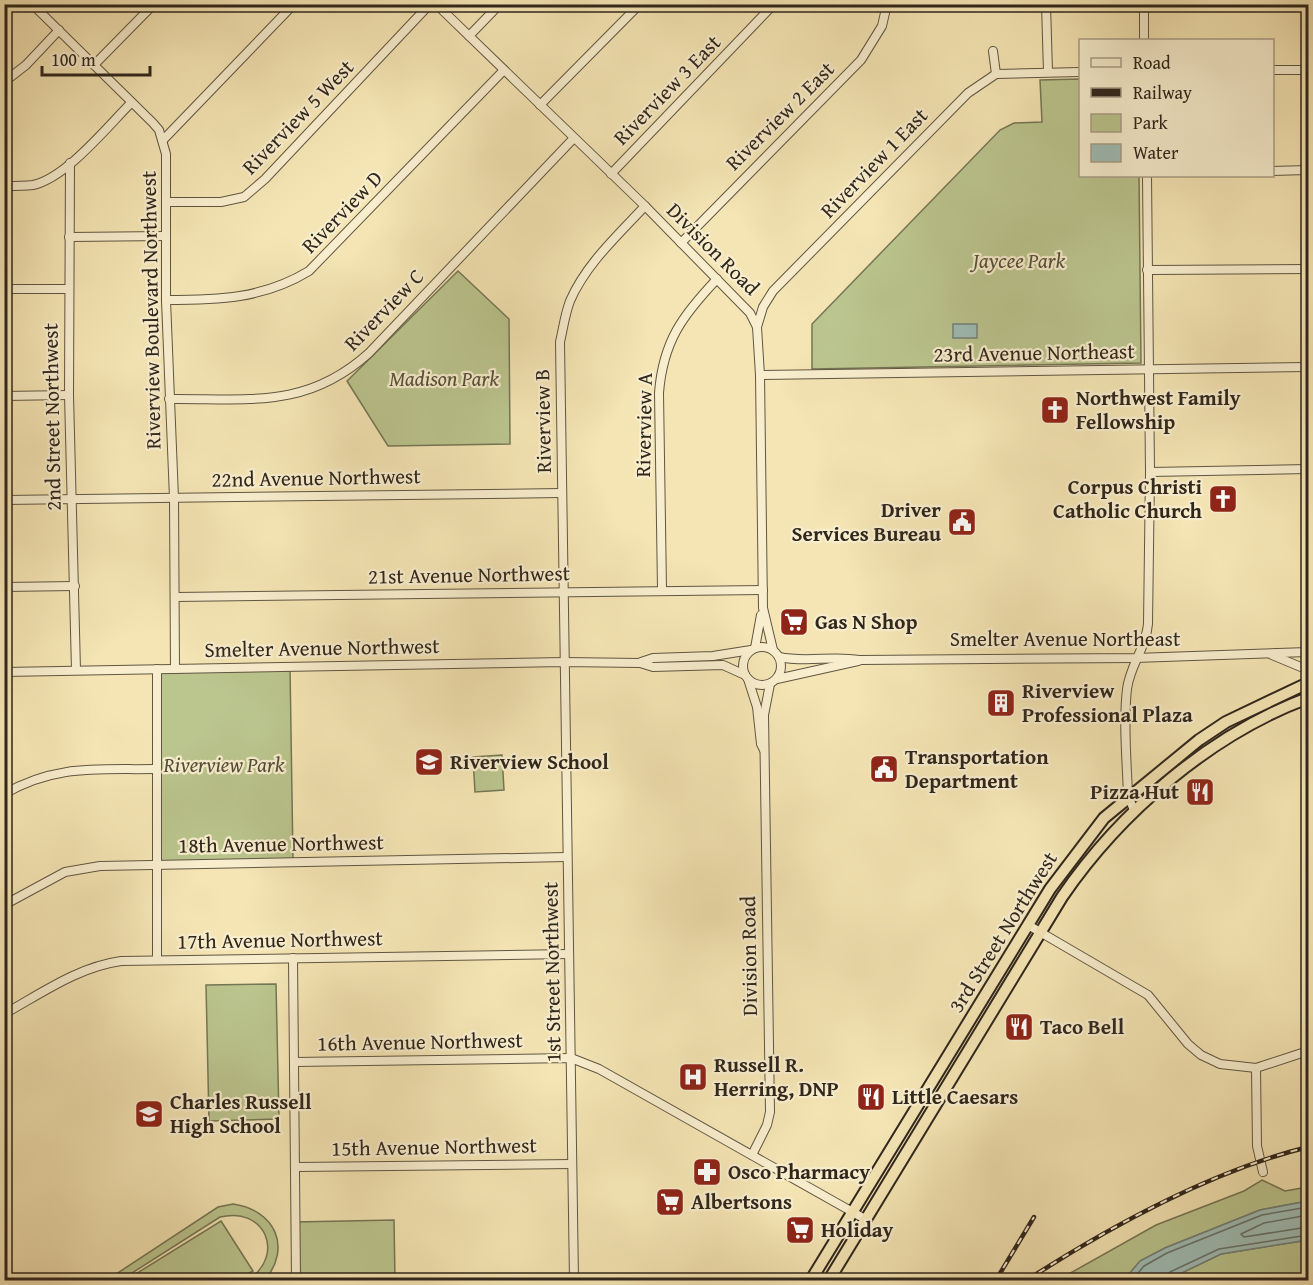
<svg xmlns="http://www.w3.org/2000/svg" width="1313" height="1285" viewBox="0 0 1313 1285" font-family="'Gentium Book Plus',serif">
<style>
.green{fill:#bbc58e;stroke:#757655;stroke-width:1.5}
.water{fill:#9fbdb6;stroke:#728178;stroke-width:1.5}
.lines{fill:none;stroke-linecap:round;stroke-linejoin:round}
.shore{stroke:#677269;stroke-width:1.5}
.minor-casing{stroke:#605642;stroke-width:10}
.highway-casing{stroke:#2f261c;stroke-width:14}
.minor{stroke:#f8eece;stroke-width:8}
.highway{stroke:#f5e5b4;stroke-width:10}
.rail-casing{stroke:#2f261c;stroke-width:4.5}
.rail{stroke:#f8eece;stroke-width:2;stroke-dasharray:7;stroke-linecap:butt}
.labels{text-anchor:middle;stroke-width:4.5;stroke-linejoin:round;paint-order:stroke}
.street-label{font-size:21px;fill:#2f261c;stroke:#f8eece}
.park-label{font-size:21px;font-style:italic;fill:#524e38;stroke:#f8eece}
.poi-label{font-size:21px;font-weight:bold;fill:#2f261c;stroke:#f8eece;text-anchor:start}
</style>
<rect width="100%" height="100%" fill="#f5e5b4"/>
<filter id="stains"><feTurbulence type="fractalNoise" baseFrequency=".00333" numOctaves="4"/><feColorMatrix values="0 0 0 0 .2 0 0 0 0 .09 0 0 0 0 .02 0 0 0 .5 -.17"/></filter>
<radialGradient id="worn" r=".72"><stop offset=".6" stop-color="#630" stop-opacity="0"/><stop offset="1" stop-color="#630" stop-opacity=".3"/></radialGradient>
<!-- green -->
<g class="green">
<polygon points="1080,79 1080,176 1139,176 1141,363 812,369 812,324 1000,130 1014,123 1042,122 1040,80"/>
<polygon points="458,271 509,319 510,444 388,446 347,381"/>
<polygon points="290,666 293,861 156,863 157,669"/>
<polygon points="502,755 504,790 475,792 473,757"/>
<polygon points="276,984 279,1119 209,1121 206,985"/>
<polygon points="1262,1180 1285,1191 1308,1187 1308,1201 1260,1210 1165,1248 1140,1261 1124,1280 1058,1280 1156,1225 1244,1191"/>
<path d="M233,1204C275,1210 292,1247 265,1280H248C286,1255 265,1206 220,1217L121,1280H107L218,1207Z"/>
<polygon points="394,1220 395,1280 296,1280 295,1222"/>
<polygon points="221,1221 253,1271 237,1280 126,1280"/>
<polygon points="1308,1240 1308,1280 1167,1280 1221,1254"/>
</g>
<!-- water -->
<g class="water">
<rect x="953" y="324" width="24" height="14"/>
<polygon points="1308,1201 1308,1240 1221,1254 1167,1280 1124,1280 1140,1261 1165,1248 1260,1210"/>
</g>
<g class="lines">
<!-- shore -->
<g class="shore">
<polyline points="1308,1215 1264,1223 1241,1234 1244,1237 1308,1227"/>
<polyline points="1132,1280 1144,1266 1167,1253 1262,1215 1308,1207"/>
<polyline points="1166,1280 1170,1272 1219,1249 1308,1235"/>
</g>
<!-- minor casing -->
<g class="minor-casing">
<g id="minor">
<polyline points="32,4 153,123 159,130 166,154 166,300 174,498 175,669"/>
<polyline points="436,4 645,206 750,313 757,327 760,375 763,608 773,650"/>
<polyline points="1046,4 1048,72"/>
<polyline points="1144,4 1144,40"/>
<polyline points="469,36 500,4"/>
<polyline points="993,51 996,74"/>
<polyline points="94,65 154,4"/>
<polyline points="1272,70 1308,70"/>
<polyline points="4,82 26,65 59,30"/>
<polyline points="540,105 640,4"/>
<polyline points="163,140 294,4"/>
<polyline points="70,163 69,395 76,670"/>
<polyline points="1272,171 1308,170"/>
<polyline points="611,174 774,4"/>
<path d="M4,186C14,186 24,186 33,185C66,178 107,127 131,103"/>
<polyline points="167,202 221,202 244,197 265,179 430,4"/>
<polyline points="69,237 166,236"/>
<polyline points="681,243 861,60 882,26 887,4"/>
<polyline points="1147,270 1308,269"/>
<polyline points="4,289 68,289"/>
<path d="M166,300C218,300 263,299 309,271L504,70"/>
<polyline points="757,327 763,307 773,291 968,93 996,74 1080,72"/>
<polyline points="760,375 1308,367"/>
<polyline points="4,396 69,395"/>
<path d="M169,399C247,398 306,410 369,353L573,139"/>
<polyline points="1150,472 1308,469"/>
<polyline points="4,500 562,493"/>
<polyline points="4,587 75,586"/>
<path d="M662,589L659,393C663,341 683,315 717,279"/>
<polyline points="175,597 763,590"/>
<circle cx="762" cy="666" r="19"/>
<polyline points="755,648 761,615"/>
<polyline points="1272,655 1308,670"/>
<path d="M779,657C807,663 832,655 859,660L1135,658L1308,652"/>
<polyline points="641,662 653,658 713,656 751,650"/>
<polyline points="157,669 157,960"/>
<polyline points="4,672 564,662 640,663 653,667 723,665 745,675"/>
<polyline points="748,679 757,707 761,744 764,750"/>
<polyline points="777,679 858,661"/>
<path d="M4,794C56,764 98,770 155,769"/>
<path d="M1134,810L1128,796C1127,762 1123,724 1127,689C1130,665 1146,648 1148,624L1150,472L1147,176"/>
<polyline points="4,905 65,872 100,866 567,857"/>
<polyline points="1028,925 1148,995 1188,1044 1201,1055 1220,1064 1256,1068 1308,1051"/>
<polyline points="293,958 296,1280"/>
<path d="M4,1014C42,993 78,967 121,961L569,954"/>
<polyline points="294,1062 571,1058 599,1069 865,1219"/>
<polyline points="1256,1068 1257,1146 1263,1172"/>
<polyline points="752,1155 767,1125 770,1112 764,715 770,684"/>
<polyline points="295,1167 572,1164"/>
<path d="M574,1280L560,342C563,329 565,314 570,301C586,264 618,235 645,206"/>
</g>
</g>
<!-- highway casing -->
<g class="highway-casing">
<g id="highway">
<polyline points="811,1280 1050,889 1104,818 1199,740 1226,722 1308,683"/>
<path d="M829,1280L1062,897C1120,812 1211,734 1308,698"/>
</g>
</g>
<!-- minor -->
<use href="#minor" class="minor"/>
<!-- highway -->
<use href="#highway" class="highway"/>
<!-- rail casing -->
<g class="rail-casing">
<g id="rail">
<polyline points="996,1280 1034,1217"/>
<path d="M1027,1280C1111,1226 1211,1171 1308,1147"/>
</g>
</g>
<!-- rail -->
<use href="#rail" class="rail"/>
</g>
<!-- icons -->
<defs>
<g id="church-square" transform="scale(1.5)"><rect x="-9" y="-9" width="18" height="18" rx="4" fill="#8f2418" stroke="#f8eece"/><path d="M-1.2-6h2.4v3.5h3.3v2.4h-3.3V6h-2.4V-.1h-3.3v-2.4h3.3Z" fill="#fff"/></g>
<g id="civic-square" transform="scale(1.5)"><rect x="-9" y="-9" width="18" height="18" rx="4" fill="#8f2418" stroke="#f8eece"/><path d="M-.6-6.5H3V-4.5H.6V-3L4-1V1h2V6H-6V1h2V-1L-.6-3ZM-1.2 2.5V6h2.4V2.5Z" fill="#fff"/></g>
<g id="supermarket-square" transform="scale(1.5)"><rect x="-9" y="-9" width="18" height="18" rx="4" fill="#8f2418" stroke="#f8eece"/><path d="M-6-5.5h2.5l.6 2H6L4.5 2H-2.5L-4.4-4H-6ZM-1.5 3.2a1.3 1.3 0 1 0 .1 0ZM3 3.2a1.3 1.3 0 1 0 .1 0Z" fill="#fff"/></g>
<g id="building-square" transform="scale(1.5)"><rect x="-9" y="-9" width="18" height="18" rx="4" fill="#8f2418" stroke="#f8eece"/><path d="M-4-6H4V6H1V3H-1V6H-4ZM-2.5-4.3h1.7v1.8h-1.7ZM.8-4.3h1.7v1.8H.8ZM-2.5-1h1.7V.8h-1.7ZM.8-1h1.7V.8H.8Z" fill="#fff"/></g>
<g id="school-square" transform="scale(1.5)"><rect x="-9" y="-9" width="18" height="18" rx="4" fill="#8f2418" stroke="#f8eece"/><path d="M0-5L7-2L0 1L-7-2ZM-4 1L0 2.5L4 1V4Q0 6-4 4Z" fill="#fff"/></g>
<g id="restaurant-square" transform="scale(1.5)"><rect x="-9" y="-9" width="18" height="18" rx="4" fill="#8f2418" stroke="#f8eece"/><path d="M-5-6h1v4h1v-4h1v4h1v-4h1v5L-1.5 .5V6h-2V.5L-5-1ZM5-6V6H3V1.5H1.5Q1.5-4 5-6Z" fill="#fff"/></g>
<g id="hospital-square" transform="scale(1.5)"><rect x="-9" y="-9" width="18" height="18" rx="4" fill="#8f2418" stroke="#f8eece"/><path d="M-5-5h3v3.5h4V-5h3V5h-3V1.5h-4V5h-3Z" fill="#fff"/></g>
<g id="pharmacy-square" transform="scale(1.5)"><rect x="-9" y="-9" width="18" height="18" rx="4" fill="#8f2418" stroke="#f8eece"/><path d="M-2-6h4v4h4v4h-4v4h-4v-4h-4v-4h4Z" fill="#fff"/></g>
</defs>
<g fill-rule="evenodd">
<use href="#church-square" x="1055" y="410"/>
<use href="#church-square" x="1223" y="499"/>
<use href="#civic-square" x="962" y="522"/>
<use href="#supermarket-square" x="794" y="622"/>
<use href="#building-square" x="1001" y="703"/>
<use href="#school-square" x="429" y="762"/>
<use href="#civic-square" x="884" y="769"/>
<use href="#restaurant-square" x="1200" y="792"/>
<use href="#restaurant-square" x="1019" y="1027"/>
<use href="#hospital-square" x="693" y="1077"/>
<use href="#restaurant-square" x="871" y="1097"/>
<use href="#school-square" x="149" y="1114"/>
<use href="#pharmacy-square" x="707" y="1172"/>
<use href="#supermarket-square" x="670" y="1202"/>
<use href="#supermarket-square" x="800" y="1230"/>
</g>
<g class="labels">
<!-- street labels -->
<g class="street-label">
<text transform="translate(667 90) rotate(-46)" y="7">Riverview 3 East</text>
<text transform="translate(780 116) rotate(-45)" y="7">Riverview 2 East</text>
<text transform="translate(298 117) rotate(-46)" y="7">Riverview 5 West</text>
<text transform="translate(874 163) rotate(-46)" y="7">Riverview 1 East</text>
<text transform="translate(342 212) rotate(-46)" y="7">Riverview D</text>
<text transform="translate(713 249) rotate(45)" y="7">Division Road</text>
<text transform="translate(151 310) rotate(-91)" y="7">Riverview Boulevard Northwest</text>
<text transform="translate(384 310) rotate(-46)" y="7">Riverview C</text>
<text transform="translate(1034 353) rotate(-1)" y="7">23rd Avenue Northeast</text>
<text transform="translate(52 417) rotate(-91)" y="7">2nd Street Northwest</text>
<text transform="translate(543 421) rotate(-91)" y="7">Riverview B</text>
<text transform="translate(644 425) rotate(-89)" y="7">Riverview A</text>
<text transform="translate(316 478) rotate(-1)" y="7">22nd Avenue Northwest</text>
<text transform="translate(469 575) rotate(-1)" y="7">21st Avenue Northwest</text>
<text x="1065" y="646">Smelter Avenue Northeast</text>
<text transform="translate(322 648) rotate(-1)" y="7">Smelter Avenue Northwest</text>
<text transform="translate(281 844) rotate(-1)" y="7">18th Avenue Northwest</text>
<text transform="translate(1003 932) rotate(-58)" y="7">3rd Street Northwest</text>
<text transform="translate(280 940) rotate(-1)" y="7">17th Avenue Northwest</text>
<text transform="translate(749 956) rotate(-91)" y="7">Division Road</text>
<text transform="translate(552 972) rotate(-91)" y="7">1st Street Northwest</text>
<text transform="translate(420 1042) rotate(-1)" y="7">16th Avenue Northwest</text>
<text transform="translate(434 1147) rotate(-1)" y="7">15th Avenue Northwest</text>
</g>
<!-- park labels -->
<g class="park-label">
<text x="1019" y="268">Jaycee Park</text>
<text x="444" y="386">Madison Park</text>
<text x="224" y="772">Riverview Park</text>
</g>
<!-- poi labels -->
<g class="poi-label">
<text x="1076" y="405">Northwest Family<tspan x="1076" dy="24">Fellowship</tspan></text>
<text x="1202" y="494" text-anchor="end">Corpus Christi<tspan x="1202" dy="24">Catholic Church</tspan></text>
<text x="941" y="517" text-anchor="end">Driver<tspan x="941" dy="24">Services Bureau</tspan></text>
<text x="815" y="629">Gas N Shop</text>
<text x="1022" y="698">Riverview<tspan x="1022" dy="24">Professional Plaza</tspan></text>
<text x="905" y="764">Transportation<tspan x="905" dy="24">Department</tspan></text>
<text x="450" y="769">Riverview School</text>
<text x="1179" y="799" text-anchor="end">Pizza Hut</text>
<text x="1040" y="1034">Taco Bell</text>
<text x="714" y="1072">Russell R.<tspan x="714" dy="24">Herring, DNP</tspan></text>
<text x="892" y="1104">Little Caesars</text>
<text x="170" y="1109">Charles Russell<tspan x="170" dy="24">High School</tspan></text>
<text x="728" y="1179">Osco Pharmacy</text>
<text x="691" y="1209">Albertsons</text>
<text x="821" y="1237">Holiday</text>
</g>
</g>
<!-- margin -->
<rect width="1313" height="1285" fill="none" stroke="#f5e5b4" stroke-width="24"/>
<rect x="6" y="6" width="1301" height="1273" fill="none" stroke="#2f261c" stroke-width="3"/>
<rect x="12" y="12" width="1289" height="1261" fill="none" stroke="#2f261c" stroke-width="1.5"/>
<!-- legend -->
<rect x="1079" y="39" width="195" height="138" fill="#f8eece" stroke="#a89e87" stroke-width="1.5"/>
<rect x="1091" y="58" width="30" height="9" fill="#f8eece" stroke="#a89e87" stroke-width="1.5"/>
<text x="1133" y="69" font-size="18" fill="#2f261c">Road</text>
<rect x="1091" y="88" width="30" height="9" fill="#2f261c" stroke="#a89e87" stroke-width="1.5"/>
<text x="1133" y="99" font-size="18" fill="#2f261c">Railway</text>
<rect x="1091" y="114" width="30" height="18" fill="#bbc58e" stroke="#a89e87" stroke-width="1.5"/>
<text x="1133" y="129" font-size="18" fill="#2f261c">Park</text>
<rect x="1091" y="144" width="30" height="18" fill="#9fbdb6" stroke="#a89e87" stroke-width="1.5"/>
<text x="1133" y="159" font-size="18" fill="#2f261c">Water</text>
<!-- scale -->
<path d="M42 66v9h108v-9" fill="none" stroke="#2f261c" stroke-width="3"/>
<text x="51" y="66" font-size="18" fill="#2f261c" stroke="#f8eece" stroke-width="4.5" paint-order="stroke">100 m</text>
<rect width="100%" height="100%" filter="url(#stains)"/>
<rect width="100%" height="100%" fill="url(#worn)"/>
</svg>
